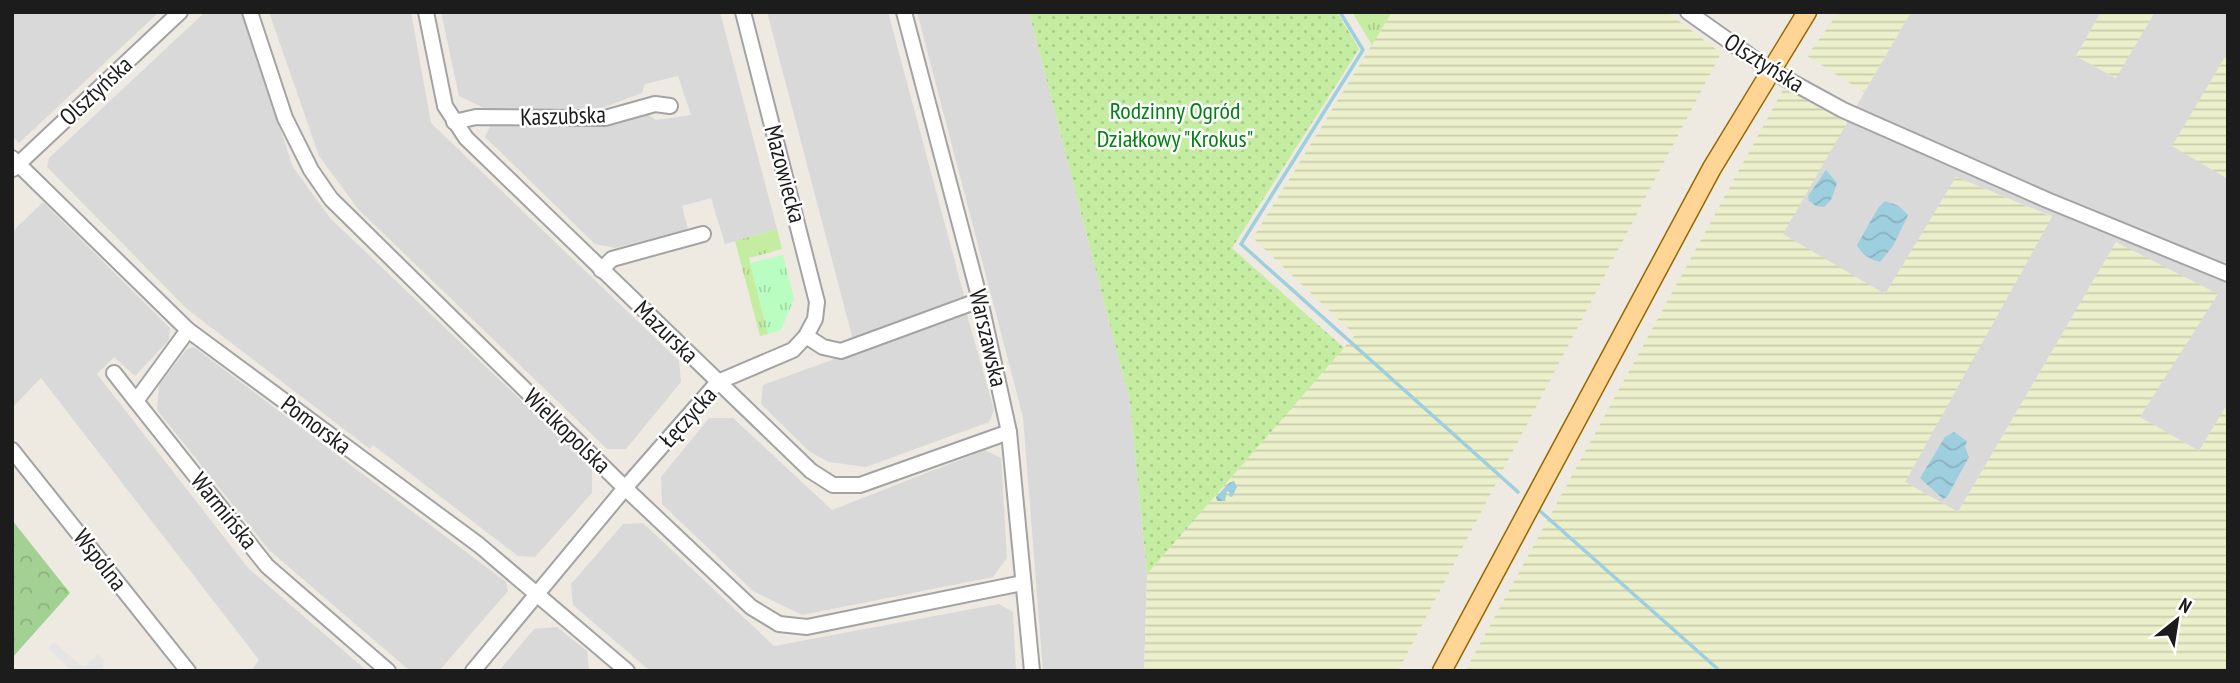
<svg xmlns="http://www.w3.org/2000/svg" width="2240" height="683" viewBox="0 0 2240 683" font-family="'PT Sans Narrow',sans-serif">
<style>
.residential{fill:#dad9d9}
.farmland{fill:url(#farmland-rules)}
.grass{fill:url(#grass-tufts)}
.forest{fill:url(#forest-crowns)}
.park{fill:url(#park-tufts)}
.garden{fill:url(#garden-dots)}
.parking{fill:#e4e4e4}
.water{fill:url(#water-waves)}
.lines{fill:none;stroke-linecap:round;stroke-linejoin:round}
.stream{stroke:#9ecfdf;stroke-width:3.5}
.minor-casing{stroke:#a3a3a3;stroke-width:18}
.major-casing{stroke:#946800;stroke-width:21}
.minor{stroke:#fff;stroke-width:14}
.major{stroke:#ffd595;stroke-width:18}
.labels{text-anchor:middle;stroke-width:5;stroke-linejoin:round;paint-order:stroke}
.street-label{font-size:24px;fill:#1c1c1c;stroke:#fff}
.park-label{font-size:24px;fill:#048012;stroke:#fff}
</style>
<defs>
<pattern id="farmland-rules" width="6" height="5" patternUnits="userSpaceOnUse" patternTransform="scale(1.75)"><rect width="6" height="5" fill="#ebefca"/><path d="M0 2.5h6" fill="none" stroke="#c9ccad"/></pattern>
<pattern id="grass-tufts" width="24" height="20" patternUnits="userSpaceOnUse" patternTransform="scale(1.75)"><rect width="24" height="20" fill="#c5eda2"/><path d="M3 7l-1-3M5 7V3M7 7l1-3M15 17l-1-3M17 17v-4M19 17l1-3" fill="none" stroke="#a9cb8b"/></pattern>
<pattern id="forest-crowns" width="20" height="18" patternUnits="userSpaceOnUse" patternTransform="scale(1.75)"><rect width="20" height="18" fill="#a3d193"/><path d="M2 6a3 3 0 1 1 6 0M12 15a3 3 0 1 1 6 0" fill="none" stroke="#8cb37e"/></pattern>
<pattern id="park-tufts" width="24" height="20" patternUnits="userSpaceOnUse" patternTransform="scale(1.75)"><rect width="24" height="20" fill="#b9fdc1"/><path d="M3 7l-1-3M5 7V3M7 7l1-3M15 17l-1-3M17 17v-4M19 17l1-3" fill="none" stroke="#9ed8a5"/></pattern>
<pattern id="garden-dots" width="8" height="8" patternUnits="userSpaceOnUse" patternTransform="scale(1.75)"><rect width="8" height="8" fill="#c5eda2"/><path d="M2 2h.1M6 6h.1" fill="none" stroke="#a9cb8b" stroke-width="1.8" stroke-linecap="round"/></pattern>
<pattern id="water-waves" width="16" height="10" patternUnits="userSpaceOnUse" patternTransform="scale(1.75)"><rect width="16" height="10" fill="#9ecfdf"/><path d="M0 5q4-4 8 0t8 0" fill="none" stroke="#88b1bf"/></pattern>
</defs>
<rect width="100%" height="100%" fill="#eeeae1"/>
<!-- residential -->
<g class="residential">
<polygon points="12,12 159,12 19,143 12,136"/>
<polygon points="205,12 241,12 293,167 330,218 592,468 592,493 535,557 518,556 373,445 370,449 187,309 47,167 49,158"/>
<polygon points="269,12 411,12 431,123 679,361 681,382 626,449 607,449 358,209 319,156"/>
<polygon points="441,12 720,12 777,229 725,244 711,198 682,206 688,229 615,248 595,244 485,137 492,122 602,124 648,114 656,120 691,115 678,76 645,84 642,93 602,108 484,108 459,96"/>
<polygon points="767,12 888,12 965,299 853,340"/>
<polygon points="917,12 1029,12 1130,402 1147,574 1144,671 1043,671 1023,417"/>
<polygon points="1911,12 2101,12 2076,56 2115,78 2155,12 2228,12 2228,52 2173,146 2228,179 2228,403 2199,451 2139,418 2116,242 1958,512 1905,482 2052,216 1956,177 1886,295 1782,234"/>
<polygon points="43,202 170,328 169,340 135,376 114,357 97,374 248,568 367,671 251,671 259,660 41,378 12,408 12,232"/>
<polygon points="966,311 994,410 989,422 866,467 829,462 810,452 761,404 763,385"/>
<polygon points="194,347 506,582 508,591 439,671 410,671 269,550 157,410 159,385 187,349"/>
<polygon points="709,418 733,418 832,510 985,450 1001,458 1007,558 993,577 802,615 753,591 662,504 661,477"/>
<polygon points="643,523 774,646 999,604 1013,612 1016,671 650,671 573,605 571,584 623,524"/>
<polygon points="557,627 587,651 589,671 499,671 534,629"/>
</g>
<!-- farmland -->
<g class="farmland">
<polygon points="1392,12 1667,12 1721,53 1398,671 1144,671 1147,574 1355,335 1253,238"/>
<polygon points="1839,12 1911,12 1864,92 1807,56"/>
<polygon points="2101,12 2155,12 2116,78 2076,56"/>
<polygon points="2228,52 2228,179 2172,146"/>
<polygon points="1784,88 1847,123 1783,234 1885,294 1956,177 2052,217 1905,482 1958,512 2116,242 2218,294 2140,417 2199,451 2228,403 2228,671 1465,671"/>
</g>
<!-- grass -->
<g class="grass">
<polygon points="1352,12 1392,12 1372,45"/>
<polygon points="777,229 782,249 749,258 768,334 760,336 735,241"/>
</g>
<!-- forest -->
<polygon class="forest" points="12,520 70,593 12,658"/>
<!-- park -->
<polygon class="park" points="783,255 794,299 781,330 768,334 750,263"/>
<!-- garden -->
<polygon class="garden" points="1029,12 1337,12 1359,49 1232,248 1344,348 1147,574 1130,402"/>
<!-- parking -->
<polygon class="parking" points="54,642 81,666 86,666 98,654 104,661 102,671 72,671 48,648"/>
<!-- water -->
<g class="water">
<polygon points="1826,170 1837,183 1831,200 1824,207 1816,206 1809,201 1808,196"/>
<path d="M1885,201L1899,206L1908,215L1893,246L1880,262C1869,259 1862,255 1857,245L1878,208Z"/>
<polygon points="1954,432 1967,441 1965,447 1969,457 1947,497 1943,499 1920,478 1945,437"/>
<polygon points="1234,481 1237,487 1232,497 1229,496 1230,493 1227,491 1225,501 1217,501 1216,497 1229,483"/>
</g>
<g class="lines">
<!-- stream -->
<g class="stream">
<polyline points="1340,12 1363,50 1241,244 1518,492"/>
<polyline points="1540,511 1720,671"/>
</g>
<!-- minor casing -->
<g class="minor-casing">
<g id="minor">
<polyline points="250,12 285,118 311,170 331,199 625,488 751,607 779,624 807,627 1022,583"/>
<polyline points="426,12 445,106 466,138 811,471 833,485 860,485 1009,432"/>
<polyline points="904,12 980,300 1009,432 1032,671"/>
<polyline points="1688,12 1770,70 1843,110 2047,200 2228,274"/>
<polyline points="454,122 476,117 605,118 655,104 670,106"/>
<polyline points="12,158 188,330 479,545 627,671"/>
<polyline points="13,169 180,12"/>
<polyline points="601,270 612,259 703,234"/>
<polyline points="188,330 136,401 267,566 388,671"/>
<polyline points="806,336 823,347 841,351 980,300"/>
<polyline points="114,373 136,401"/>
<polyline points="12,450 188,671"/>
<polyline points="473,671 625,488 718,382 793,350 806,336 815,319 817,302 743,12"/>
</g>
</g>
<!-- major casing -->
<g class="major-casing">
<polyline id="major" points="1442,671 1712,168 1807,12"/>
</g>
<!-- minor -->
<use href="#minor" class="minor"/>
<!-- major -->
<use href="#major" class="major"/>
</g>
<g class="labels">
<!-- street labels -->
<g class="street-label">
<text transform="translate(1764 63) rotate(32)" y="8">Olsztyńska</text>
<text transform="translate(96 91) rotate(-43)" y="8">Olsztyńska</text>
<text transform="translate(563 116) rotate(-2)" y="8">Kaszubska</text>
<text transform="translate(785 174) rotate(75)" y="8">Mazowiecka</text>
<text transform="translate(666 332) rotate(44)" y="8">Mazurska</text>
<text transform="translate(988 338) rotate(77)" y="8">Warszawska</text>
<text transform="translate(688 417) rotate(-48)" y="8">Łęczycka</text>
<text transform="translate(316 425) rotate(37)" y="8">Pomorska</text>
<text transform="translate(567 431) rotate(44)" y="8">Wielkopolska</text>
<text transform="translate(224 511) rotate(51)" y="8">Warmińska</text>
<text transform="translate(100 560) rotate(52)" y="8">Wspólna</text>
</g>
<!-- park labels -->
<g class="park-label">
<text x="1175" y="119">Rodzinny Ogród<tspan x="1175" dy="28">Działkowy "Krokus"</tspan></text>
</g>
</g>
<!-- border -->
<rect width="2240" height="683" fill="none" stroke="#1c1c1c" stroke-width="28"/>
<!-- north arrow -->
<g transform="translate(2177 620) rotate(30)" stroke="#ffffff" stroke-width="5" paint-order="stroke">
<path d="M0-5L12 26L0 18L-12 26Z" fill="#1c1c1c"/>
<text y="-10" font-size="19" font-weight="bold" text-anchor="middle" fill="#1c1c1c">N</text>
</g>
</svg>
